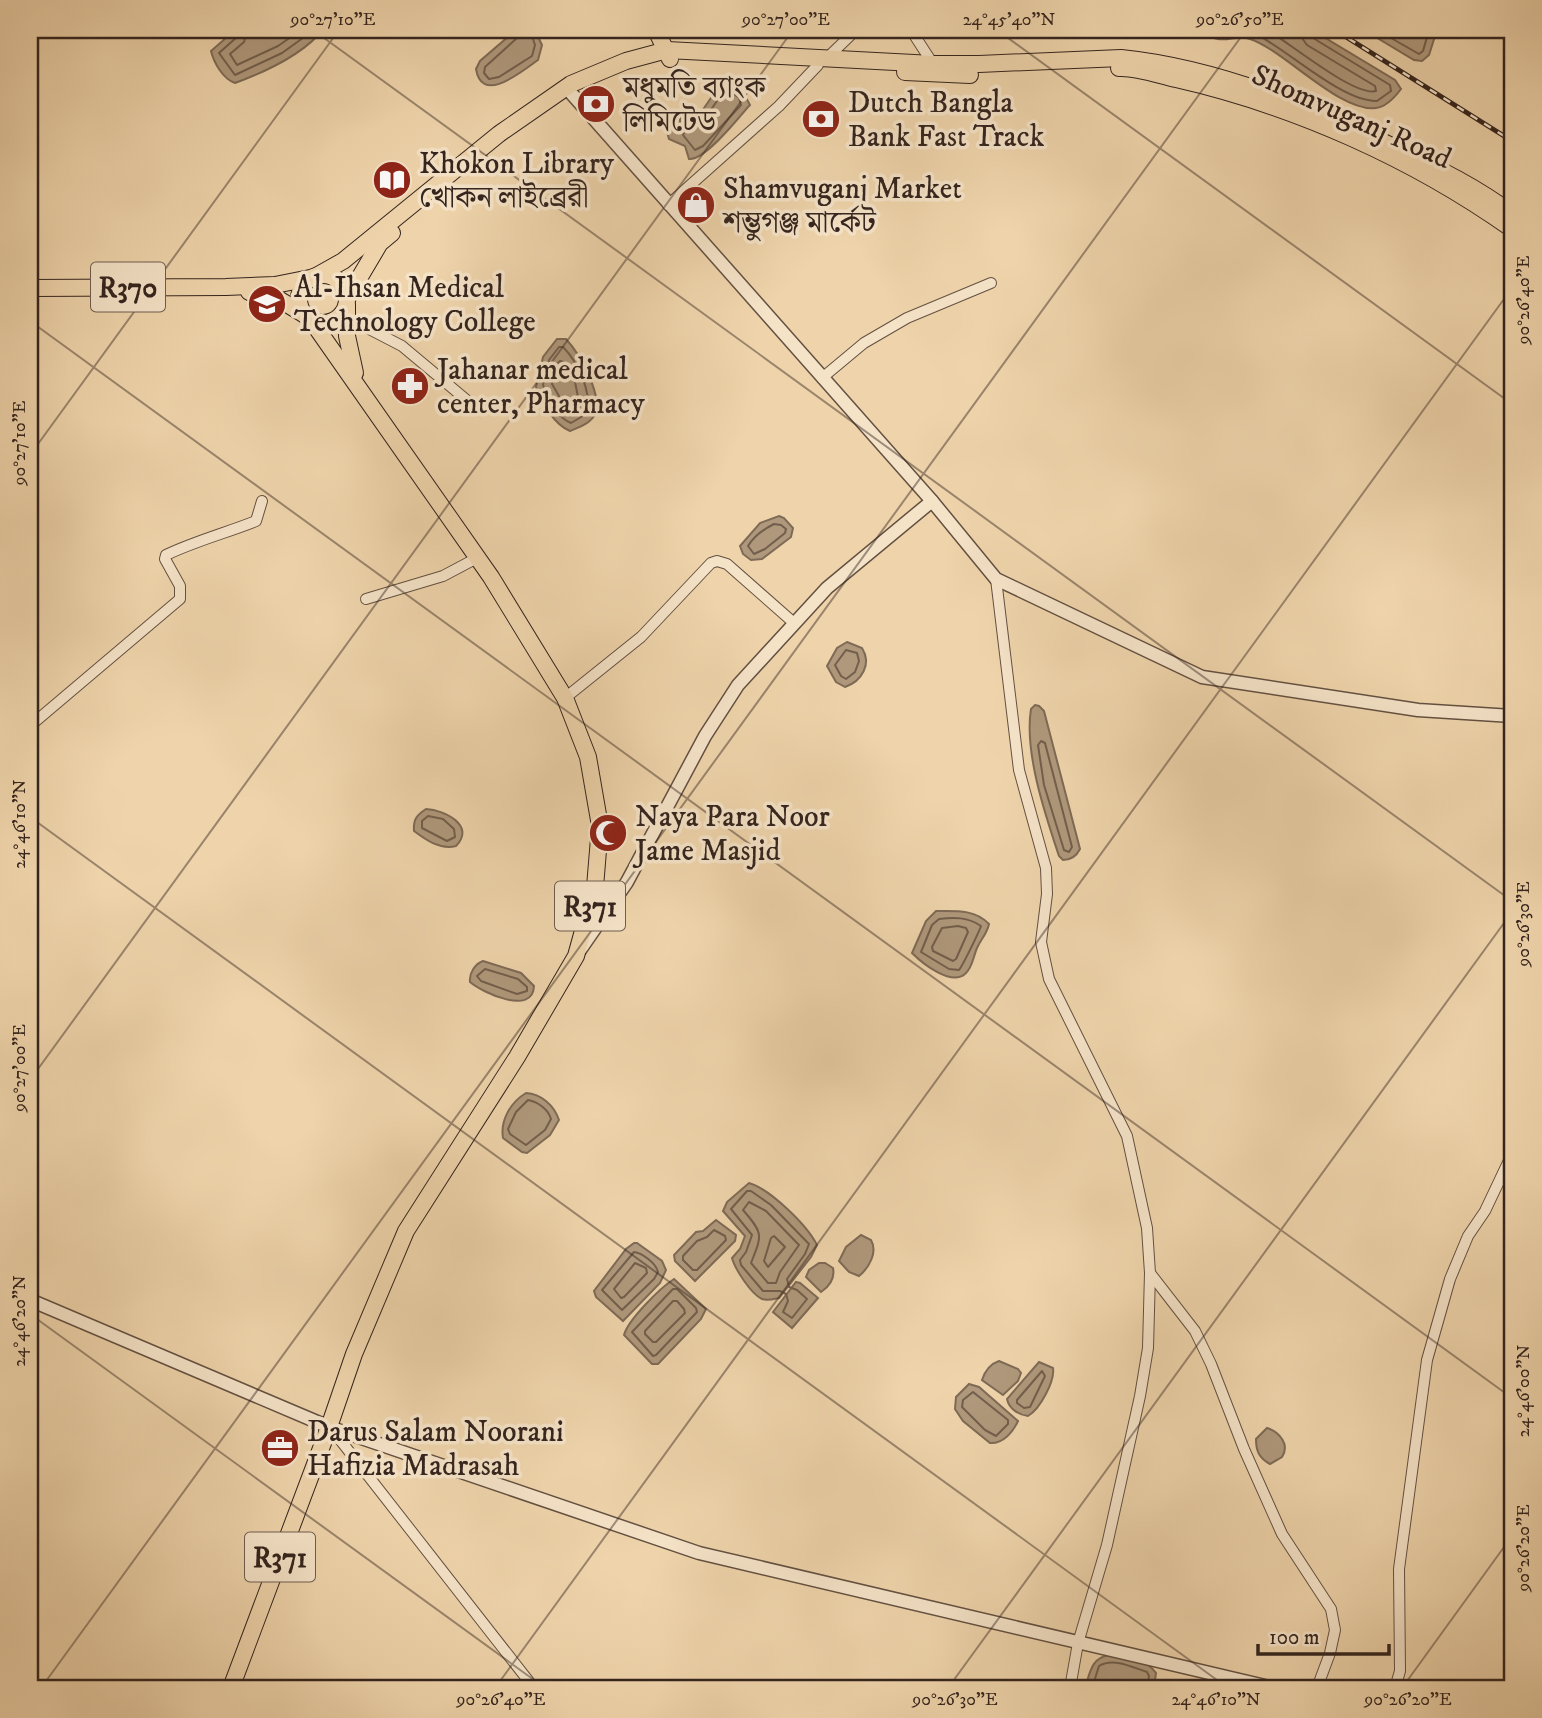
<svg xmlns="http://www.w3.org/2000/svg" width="1542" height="1718" viewBox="0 0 1542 1718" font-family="'IM FELL DW Pica','Noto Serif Bengali',serif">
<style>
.water{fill:#af987b;stroke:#7e6a56;stroke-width:2}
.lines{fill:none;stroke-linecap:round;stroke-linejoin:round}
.shore{stroke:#725e4c;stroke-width:2}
.minor-casing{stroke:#635041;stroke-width:12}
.tertiary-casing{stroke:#635041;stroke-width:15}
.primary-casing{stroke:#34241e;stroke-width:18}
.minor{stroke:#f5e3c8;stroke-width:10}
.tertiary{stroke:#f5e3c8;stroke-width:12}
.primary{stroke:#efd4ab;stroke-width:16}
.rail-casing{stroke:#34241e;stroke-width:5}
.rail{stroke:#f5e3c8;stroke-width:2.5;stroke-dasharray:8;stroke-linecap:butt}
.ticks{fill:none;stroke:#34241e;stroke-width:2;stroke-opacity:0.45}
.labels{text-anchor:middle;stroke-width:7;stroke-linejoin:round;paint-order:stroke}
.shield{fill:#f5e3c8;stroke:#6e5d51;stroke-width:2}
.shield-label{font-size:28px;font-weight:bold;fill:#34241e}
.poi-label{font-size:30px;fill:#34241e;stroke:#f5e3c8;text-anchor:start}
.street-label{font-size:30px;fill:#34241e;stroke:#f5e3c8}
.neatline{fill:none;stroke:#34241e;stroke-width:2.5}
.ticks-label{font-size:18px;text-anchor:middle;fill:#34241e}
</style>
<rect width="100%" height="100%" fill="#efd4ab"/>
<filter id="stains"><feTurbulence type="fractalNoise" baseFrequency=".00286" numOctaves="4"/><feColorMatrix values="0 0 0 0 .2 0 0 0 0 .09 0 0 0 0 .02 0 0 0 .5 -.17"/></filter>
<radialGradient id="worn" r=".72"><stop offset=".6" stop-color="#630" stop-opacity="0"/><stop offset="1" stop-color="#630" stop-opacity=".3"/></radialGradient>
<!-- water -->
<g class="water">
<path d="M235,30H323C302,55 265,72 235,83C223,79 214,63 211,51Z"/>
<path d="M516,30H535L542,45L538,60C521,72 482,105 476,69L480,61Z"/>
<path d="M1187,30H1312L1395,80L1401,89C1395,97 1386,107 1376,108C1340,113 1284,50 1250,39C1240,35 1228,41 1218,39C1208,37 1197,33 1187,30Z"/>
<polygon points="1364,30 1437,30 1429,55 1422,61 1414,60"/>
<path d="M733,85L742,90L750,105L748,107C737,120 704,161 689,159L685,146L669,139L667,132L679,127L681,113L688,109L702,111L715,92Z"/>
<path d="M557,339H566C579,353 605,398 594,416C589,424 578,428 570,431C553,424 543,403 536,387L543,357Z"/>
<polygon points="779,516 784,518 793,528 791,537 762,559 751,560 743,554 740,546 760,523"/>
<path d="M847,642L862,648C872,664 862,681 845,687L836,682L827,666L837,648Z"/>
<path d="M1035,705L1039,706L1044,711L1080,849C1076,857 1071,860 1063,860L1059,856C1045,814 1024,752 1031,709Z"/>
<path d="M426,809C445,810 476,826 456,846C440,850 426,840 414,831C413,819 417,815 426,809Z"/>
<path d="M936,911C955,911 975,909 989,924C987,934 981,939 977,948C973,957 973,967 965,974C951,986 923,964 912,953L926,921Z"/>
<path d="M483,961L521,973L534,986C533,1016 483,993 470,982C469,973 475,964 483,961Z"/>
<path d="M526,1093C541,1094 554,1105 559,1120L550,1135L527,1153L522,1152L503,1138C500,1120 511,1102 526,1093Z"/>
<path d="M749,1183C770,1189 807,1225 817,1245L811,1257L779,1298C774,1299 768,1301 762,1299C751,1294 735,1269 732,1258L740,1249L745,1236L723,1211L727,1202Z"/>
<polygon points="716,1220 736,1235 735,1241 695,1281 675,1261 674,1255 696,1232 703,1231"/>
<path d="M861,1235L871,1240C878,1252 869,1268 859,1276L849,1272L839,1261L846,1247Z"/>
<polygon points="634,1243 637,1243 662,1261 666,1270 660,1283 623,1321 596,1297 594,1291 626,1249"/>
<path d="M819,1263H825L833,1268C835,1278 830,1286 821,1292L806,1277L809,1270Z"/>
<path d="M674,1279L706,1309L701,1319L658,1364H652L624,1335C628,1320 660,1288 674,1279Z"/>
<polygon points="796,1282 800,1283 818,1298 792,1328 773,1312"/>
<path d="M999,1361L1018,1369L1021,1373L1018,1381L1003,1395L982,1380C985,1371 990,1364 999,1361Z"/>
<path d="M1039,1362L1053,1368C1055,1381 1040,1409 1028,1416C1019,1415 1009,1409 1007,1399Z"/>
<path d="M969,1384L979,1387L1018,1421C1013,1432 1003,1444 990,1443L963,1421L955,1409L956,1397Z"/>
<path d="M1267,1428C1280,1432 1290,1445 1282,1457L1270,1464C1259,1458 1256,1451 1256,1439Z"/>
<path d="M1109,1655C1125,1657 1147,1659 1156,1673L1154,1688H1085C1090,1673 1091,1658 1109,1655Z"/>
</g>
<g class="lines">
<!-- shore -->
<g class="shore">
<polyline points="238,30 237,37 219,53 235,75 282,53 314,30"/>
<polyline points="247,30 244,42 230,54 237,65 278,46 301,30"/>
<polyline points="519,30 517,38 485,67 484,73 489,79 499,77 532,56 535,45 530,30"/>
<path d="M1211,30C1225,34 1241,27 1254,33C1287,49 1342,102 1377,101L1391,91L1390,85L1313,38L1310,30"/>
<path d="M1267,30C1289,42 1354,97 1376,91L1375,86L1307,45L1302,38L1301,30"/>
<polyline points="1377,30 1419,54 1423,51 1429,30"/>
<polygon points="733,93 739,98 741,105 703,146 695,150 683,135 690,120 706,117 719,98"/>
<path d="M559,347H563C578,362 591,391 588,413L571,423C557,418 548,398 543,385L549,360Z"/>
<polygon points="560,361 564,362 575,382 580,407 573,413 566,408 552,384 556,365"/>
<path d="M774,524L781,525L786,529L785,533L765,549L754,554L748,546C754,536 764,529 774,524Z"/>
<polygon points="846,650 857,653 859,661 855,672 846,679 841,676 835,665"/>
<polygon points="1041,741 1045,743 1072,847 1069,852 1064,850 1044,785 1038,745"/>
<polygon points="428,816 443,819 454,829 455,837 447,841 422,828 422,821"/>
<path d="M939,919C954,917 968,917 981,926C979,932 963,965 959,970L949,969L921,952L932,925Z"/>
<polygon points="958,926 966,928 968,932 956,959 953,961 933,951 932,947 942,928"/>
<polygon points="485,969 518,979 527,987 527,991 517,994 481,981 477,976"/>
<path d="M528,1100C538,1102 548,1109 551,1119L545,1130L526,1145L510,1134L508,1129L516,1112Z"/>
<polygon points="747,1191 751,1191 771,1205 809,1244 805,1254 787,1279 789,1287 797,1290 807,1299 792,1318 783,1312 788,1301 786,1294 780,1291 763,1291 741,1265 740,1260 746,1252 752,1235 731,1209"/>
<path d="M749,1202L766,1211L799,1245L780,1272L776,1283H768L751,1263C762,1235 764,1234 743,1210Z"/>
<polygon points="714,1230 725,1236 726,1240 697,1270 693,1270 683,1260 683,1256 697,1241 707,1237"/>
<polygon points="774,1236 785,1247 768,1267 764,1261 771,1238"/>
<path d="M634,1252C642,1253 656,1263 658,1272L654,1279L622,1310L602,1290Z"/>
<polygon points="635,1263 646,1268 647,1273 624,1297 621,1298 614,1289"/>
<polygon points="673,1289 677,1289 696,1308 697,1312 656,1355 653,1356 632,1332"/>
<polygon points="673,1301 677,1301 684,1309 685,1313 656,1342 653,1342 645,1334 645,1331"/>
<polygon points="1042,1371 1045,1376 1030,1407 1024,1408 1017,1403 1017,1400"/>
<polygon points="973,1392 1008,1420 1008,1424 996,1436 985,1430 962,1407 963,1400"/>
<path d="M1092,1688L1099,1666C1113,1657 1132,1667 1147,1672L1149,1676L1147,1688"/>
</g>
<!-- minor casing -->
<g class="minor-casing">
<g id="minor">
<polyline points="911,30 933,64"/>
<polyline points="827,58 856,30"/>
<polyline points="668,205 779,106 818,65"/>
<polyline points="346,317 402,346 469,402"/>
<polyline points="822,378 864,343 907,318 991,283"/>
<polyline points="996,579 1019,770 1046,868 1047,894 1041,942 1049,979 1127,1136 1147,1228 1150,1273 1195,1331 1211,1364 1244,1449 1282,1534 1331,1609 1335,1630 1330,1653 1317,1688"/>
<polyline points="366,599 443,576 477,558"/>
<polyline points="565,698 641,637 711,563 717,561 727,564 794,623"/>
<path d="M30,726L180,599V586L165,559L166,555C195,541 226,533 256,521L262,501"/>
<polyline points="330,1427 534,1688"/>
<polyline points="1070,1688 1078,1643 1107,1545 1140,1396 1148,1348 1150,1273"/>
<polyline points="1395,1688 1400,1671 1399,1569 1427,1360 1450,1279 1468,1236 1485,1211 1512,1154"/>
</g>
</g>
<!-- tertiary casing -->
<g class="tertiary-casing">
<g id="tertiary">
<polyline points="571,93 932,501 996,579 1202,677 1418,710 1512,716"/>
<polyline points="580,950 627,882 705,736 738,685 827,588 932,501"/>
<polyline points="30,1300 329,1427 699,1553 1273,1688"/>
</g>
</g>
<!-- primary casing -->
<g class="primary-casing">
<g id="primary">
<polyline points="656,30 670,59"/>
<path d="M1119,68C1137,67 1158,75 1176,79C1295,106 1413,159 1512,229"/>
<polyline points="905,72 970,75"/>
<circle cx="323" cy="299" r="24"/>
<path d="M318,275L343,261L499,134L571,84L626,61L667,50L933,64H979L1121,58C1219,68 1313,108 1400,150C1439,169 1478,188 1512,214"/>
<polyline points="30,288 226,287 275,285 310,278"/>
<polyline points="249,292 280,300 305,315"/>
<polyline points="348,297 380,243 392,233"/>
<polyline points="347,305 347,336 355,373"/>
<polyline points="231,1688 329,1427 354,1354 406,1231 517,1057 576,956 595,887 600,826 588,757 565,698 491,577 311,320"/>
</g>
</g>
<!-- minor -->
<use href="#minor" class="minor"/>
<!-- tertiary -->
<use href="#tertiary" class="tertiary"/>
<!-- primary -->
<use href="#primary" class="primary"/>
<!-- rail casing -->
<g class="rail-casing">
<polyline id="rail" points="1335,30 1512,141"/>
</g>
<!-- rail -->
<use href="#rail" class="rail"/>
</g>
<!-- ticks -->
<path class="ticks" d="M313,30L1512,901M997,30L1512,404M30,321L1512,1398M30,455L339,30M30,817L1228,1688M30,1080L793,30M30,1314L545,1688M41,1688L1246,30M495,1688L1512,288M948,1688L1512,912M1402,1688L1512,1536"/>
<!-- icons -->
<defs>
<g id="bank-disc" transform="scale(2.0125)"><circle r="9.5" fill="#8f2418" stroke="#f5e3c8"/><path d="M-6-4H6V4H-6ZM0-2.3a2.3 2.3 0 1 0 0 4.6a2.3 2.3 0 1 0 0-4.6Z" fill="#fff"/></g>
<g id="library-disc" transform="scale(2.0125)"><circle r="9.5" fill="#8f2418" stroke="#f5e3c8"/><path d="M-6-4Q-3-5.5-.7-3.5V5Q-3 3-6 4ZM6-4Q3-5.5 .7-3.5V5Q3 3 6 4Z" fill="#fff"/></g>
<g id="shop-disc" transform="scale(2.0125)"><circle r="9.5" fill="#8f2418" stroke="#f5e3c8"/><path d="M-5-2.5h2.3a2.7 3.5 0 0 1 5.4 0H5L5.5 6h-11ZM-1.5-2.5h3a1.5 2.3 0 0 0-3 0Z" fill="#fff"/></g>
<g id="university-disc" transform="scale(2.0125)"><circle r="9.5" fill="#8f2418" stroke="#f5e3c8"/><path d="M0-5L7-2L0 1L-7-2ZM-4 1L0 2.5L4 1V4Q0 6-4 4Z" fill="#fff"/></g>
<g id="pharmacy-disc" transform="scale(2.0125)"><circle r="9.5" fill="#8f2418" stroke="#f5e3c8"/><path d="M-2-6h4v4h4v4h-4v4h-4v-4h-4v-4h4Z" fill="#fff"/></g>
<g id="mosque-disc" transform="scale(2.0125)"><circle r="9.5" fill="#8f2418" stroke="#f5e3c8"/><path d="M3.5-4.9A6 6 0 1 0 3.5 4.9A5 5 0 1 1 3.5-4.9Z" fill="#fff"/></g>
<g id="office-disc" transform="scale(2.0125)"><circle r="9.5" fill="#8f2418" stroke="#f5e3c8"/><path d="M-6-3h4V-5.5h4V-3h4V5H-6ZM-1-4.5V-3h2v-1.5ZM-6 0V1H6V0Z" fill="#fff"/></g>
</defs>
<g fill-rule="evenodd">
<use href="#bank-disc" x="596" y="104"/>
<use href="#bank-disc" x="821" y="119"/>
<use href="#library-disc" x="392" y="180"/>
<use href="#shop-disc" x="696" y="205"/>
<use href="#university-disc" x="267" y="304"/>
<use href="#pharmacy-disc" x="410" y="386"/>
<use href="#mosque-disc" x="608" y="833"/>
<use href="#office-disc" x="280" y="1448"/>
</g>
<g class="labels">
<!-- shield labels -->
<g class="shield">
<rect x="91" y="262.5" width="74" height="49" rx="5"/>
<rect x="555" y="881.5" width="70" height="49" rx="5"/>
<rect x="245" y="1532.5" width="70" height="49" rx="5"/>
</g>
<g class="shield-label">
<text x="128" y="297">R370</text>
<text x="590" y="916">R371</text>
<text x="280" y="1567">R371</text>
</g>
<!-- poi labels -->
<g class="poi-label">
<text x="623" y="97">মধুমতি ব্যাংক<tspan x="623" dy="34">লিমিটেড</tspan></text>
<text x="848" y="112">Dutch Bangla<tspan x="848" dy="34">Bank Fast Track</tspan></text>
<text x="419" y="173">Khokon Library<tspan x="419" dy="34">খোকন লাইব্রেরী</tspan></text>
<text x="723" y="198">Shamvuganj Market<tspan x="723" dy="34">শম্ভুগঞ্জ মার্কেট</tspan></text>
<text x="294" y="297">Al-Ihsan Medical<tspan x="294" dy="34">Technology College</tspan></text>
<text x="437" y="379">Jahanar medical<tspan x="437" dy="34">center, Pharmacy</tspan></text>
<text x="635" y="826">Naya Para Noor<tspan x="635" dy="34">Jame Masjid</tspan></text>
<text x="307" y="1441">Darus Salam Noorani<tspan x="307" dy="34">Hafizia Madrasah</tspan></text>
</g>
<!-- street labels -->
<g class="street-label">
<text transform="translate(1352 116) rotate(24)" y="10">Shomvuganj Road</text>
</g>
</g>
<!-- margin -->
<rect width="1542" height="1718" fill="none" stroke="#efd4ab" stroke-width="77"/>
<!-- scale -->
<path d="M1258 1644v10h131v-10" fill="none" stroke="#34241e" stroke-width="3.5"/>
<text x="1269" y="1644" font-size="21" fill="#34241e" stroke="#f5e3c8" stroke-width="5" paint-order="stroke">100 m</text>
<rect x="38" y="38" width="1466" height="1642" class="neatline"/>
<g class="ticks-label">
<text x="333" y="25">90°27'10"E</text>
<text x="786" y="25">90°27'00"E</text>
<text x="1009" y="25">24°45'40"N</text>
<text x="1240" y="25">90°26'50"E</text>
<text transform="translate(1523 300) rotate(-90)" y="6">90°26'40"E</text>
<text transform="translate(19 443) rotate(-90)" y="6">90°27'10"E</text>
<text transform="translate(19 824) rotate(-90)" y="6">24°46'10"N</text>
<text transform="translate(1523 924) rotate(-90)" y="6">90°26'30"E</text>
<text transform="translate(19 1068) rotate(-90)" y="6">90°27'00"E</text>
<text transform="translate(19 1321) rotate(-90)" y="6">24°46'20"N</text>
<text transform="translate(1523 1391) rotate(-90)" y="6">24°46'00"N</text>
<text transform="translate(1523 1548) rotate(-90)" y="6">90°26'20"E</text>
<text x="501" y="1705">90°26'40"E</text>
<text x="955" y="1705">90°26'30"E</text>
<text x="1216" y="1705">24°46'10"N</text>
<text x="1408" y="1705">90°26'20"E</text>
</g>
<rect width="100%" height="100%" filter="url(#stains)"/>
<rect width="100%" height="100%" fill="url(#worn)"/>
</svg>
